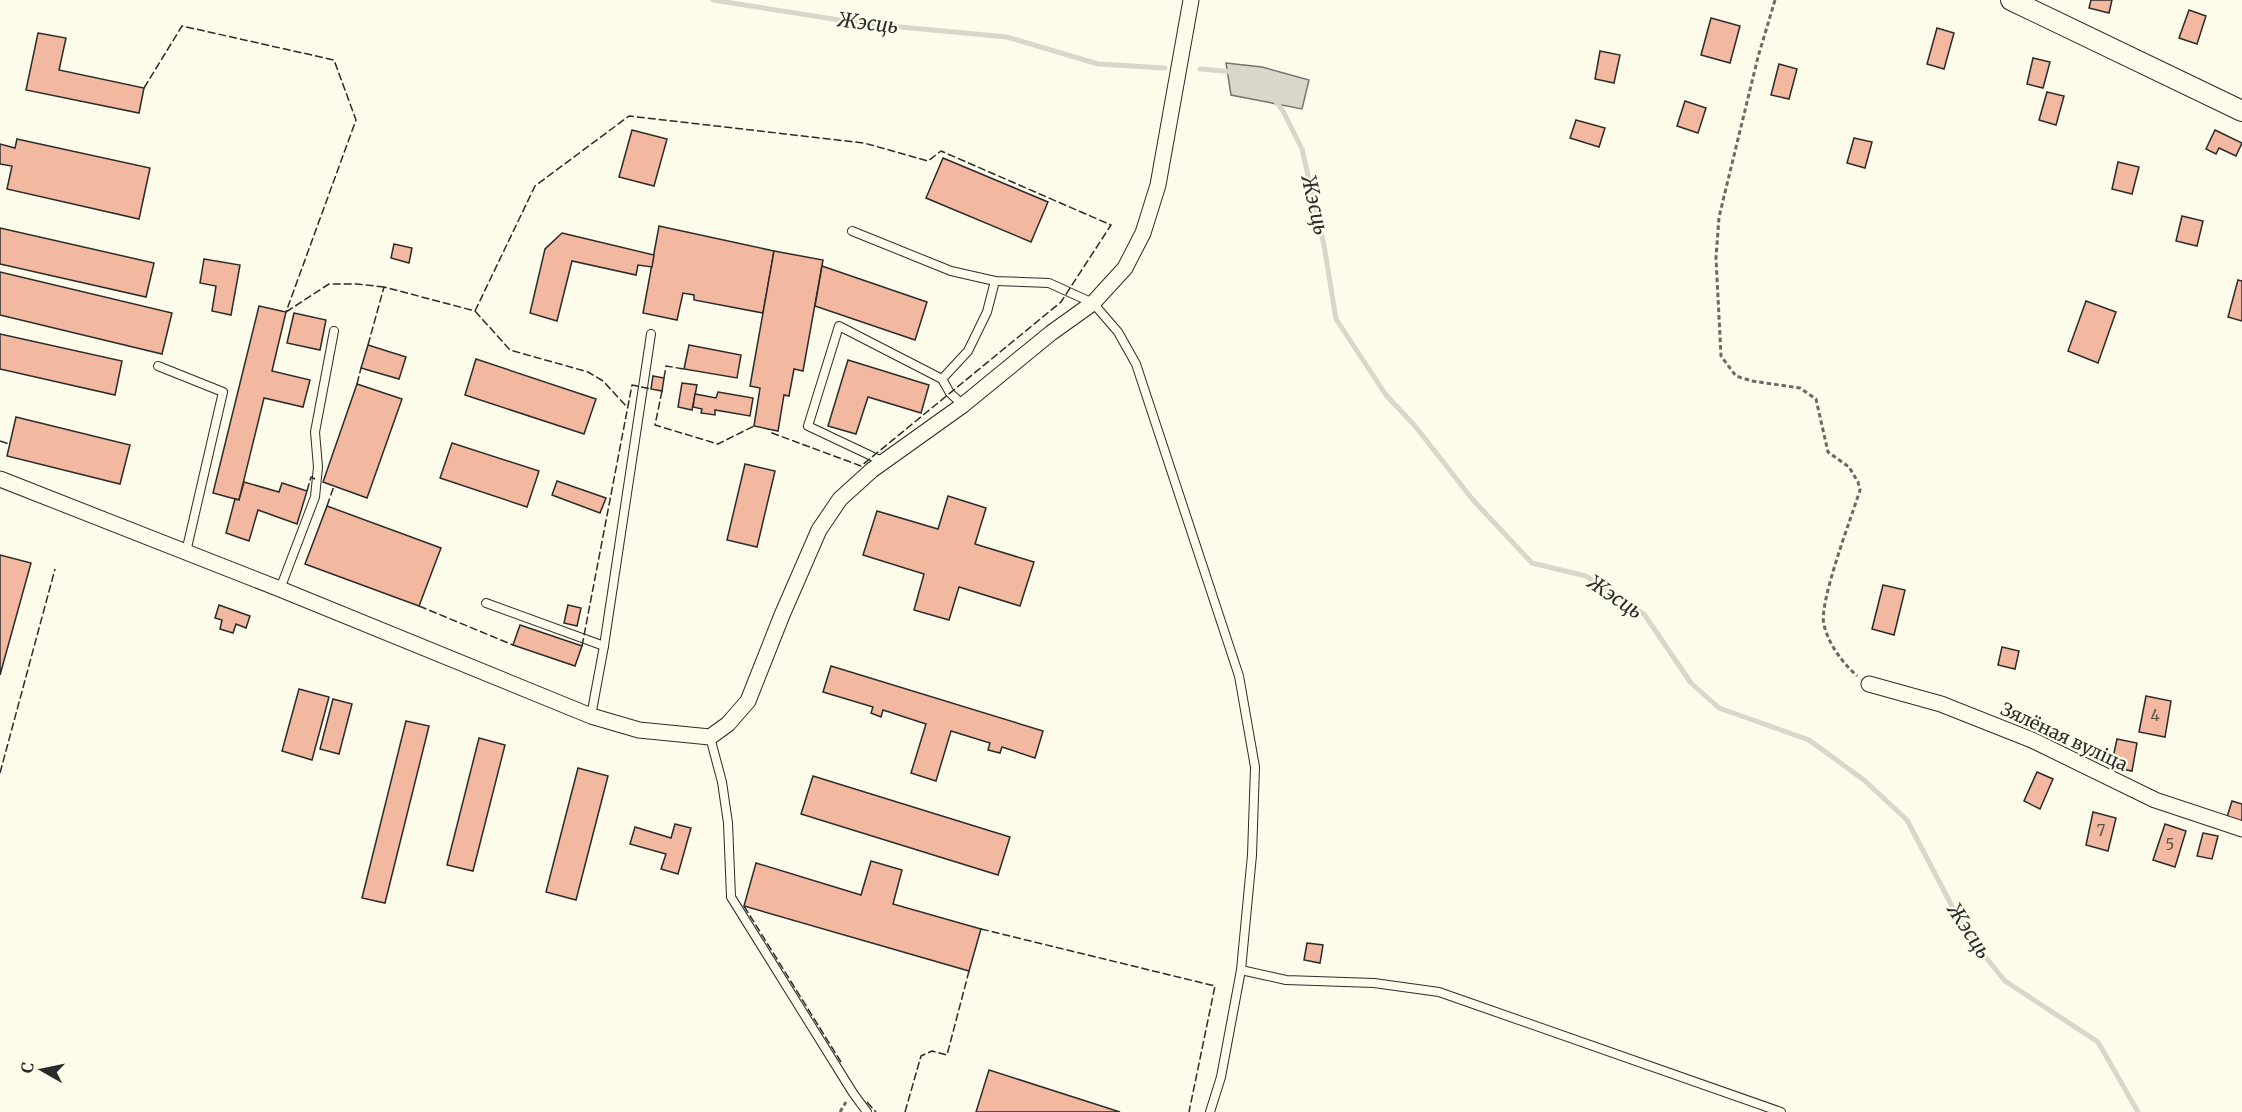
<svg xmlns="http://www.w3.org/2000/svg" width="2242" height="1112" viewBox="0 0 2242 1112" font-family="Merriweather,serif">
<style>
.water{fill:#d8d7c9;stroke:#74746e;stroke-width:1.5}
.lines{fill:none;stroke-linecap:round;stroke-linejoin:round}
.stream{stroke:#d8d7c9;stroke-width:5}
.building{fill:#f2b8a0;stroke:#2b2b2b;stroke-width:1.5}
.service-casing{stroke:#2b2b2b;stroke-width:10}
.minor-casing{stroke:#2b2b2b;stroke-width:17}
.tertiary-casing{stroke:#2b2b2b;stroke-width:22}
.path{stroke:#6a6964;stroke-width:3;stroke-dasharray:4.5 3;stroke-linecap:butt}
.service{stroke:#fdfbea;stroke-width:8}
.minor{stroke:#fdfbea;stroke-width:15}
.tertiary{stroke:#fdfbea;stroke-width:20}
.fence{stroke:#2b2b2b;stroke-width:1.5;stroke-dasharray:8 3;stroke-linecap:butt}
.labels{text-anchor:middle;stroke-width:4.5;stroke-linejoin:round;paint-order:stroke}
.number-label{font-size:15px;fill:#5d4e48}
.street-label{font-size:18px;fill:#2b2b2b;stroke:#fdfbea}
.water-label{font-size:20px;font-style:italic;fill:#2b2b2b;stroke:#fdfbea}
</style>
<rect width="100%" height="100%" fill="#fdfbea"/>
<!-- water -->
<polygon class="water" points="1226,63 1262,67 1309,80 1302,109 1231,95"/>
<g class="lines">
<!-- stream -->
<g class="stream">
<polyline points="713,0 858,23 1007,37 1098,64 1165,68"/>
<polyline points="1200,69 1234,72"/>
<polyline points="1274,99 1283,111 1302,149 1324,245 1336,319 1386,395 1415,426 1473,500 1532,563 1586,576 1644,614 1691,683 1719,708 1809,740 1864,780 1907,820 1966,933 2005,981 2098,1042 2138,1112"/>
</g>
</g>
<!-- building -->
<g class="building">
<polygon points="2091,0 2112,0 2109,13 2089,8"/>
<polygon points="2189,10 2206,16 2197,44 2179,38"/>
<polygon points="1711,18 1740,26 1730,63 1701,55"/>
<polygon points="1937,28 1954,33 1944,69 1927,64"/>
<polygon points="38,33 66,38 59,70 144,88 139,113 26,90"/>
<polygon points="1600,51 1620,55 1614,83 1595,79"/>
<polygon points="2033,58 2050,62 2043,88 2027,84"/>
<polygon points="1779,64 1797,69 1789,99 1771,95"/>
<polygon points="2047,92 2064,96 2056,125 2039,120"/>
<polygon points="1685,101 1706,108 1698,133 1677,126"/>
<polygon points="1576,120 1605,128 1599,147 1570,138"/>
<polygon points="632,130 667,139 654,186 619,177"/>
<polygon points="2215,130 2242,143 2236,156 2219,148 2216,154 2206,149"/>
<polygon points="1854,138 1872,142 1865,168 1847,163"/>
<polygon points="17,139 150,168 139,219 7,189 12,166 0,164 0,144 15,148"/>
<polygon points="943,158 1048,202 1031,242 926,198"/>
<polygon points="2118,162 2139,167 2132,194 2112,189"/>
<polygon points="2182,216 2203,221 2197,246 2176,241"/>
<polygon points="659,226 774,251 763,313 694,300 694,295 683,293 677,320 643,313"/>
<polygon points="0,228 154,263 146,297 0,264"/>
<polygon points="562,233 654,255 652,267 638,265 636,275 572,261 557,321 530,313 545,249"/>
<polygon points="394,244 412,248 409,263 391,258"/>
<polygon points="774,251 823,260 803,371 794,369 789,396 784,395 778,431 754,426 760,388 750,386"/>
<polygon points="204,259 240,265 231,315 212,311 216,286 200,283"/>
<polygon points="822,266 927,302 915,340 815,306"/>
<polygon points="0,272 172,313 162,354 0,315"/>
<polygon points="2238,280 2242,281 2242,321 2228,317"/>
<polygon points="2086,301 2116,312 2098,363 2068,351"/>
<polygon points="259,306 286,312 272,371 310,380 303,407 264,398 239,500 213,493"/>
<polygon points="294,313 326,320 320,350 287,343"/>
<polygon points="0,334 122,361 115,395 0,369"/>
<polygon points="368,345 406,357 399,379 361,368"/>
<polygon points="689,345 741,355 737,378 684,369"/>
<polygon points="476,359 596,399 584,434 465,395"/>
<polygon points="848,360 929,385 921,413 868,397 856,434 828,426"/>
<polygon points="653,376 664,378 662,391 651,389"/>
<polygon points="682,383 697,385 692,410 678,407"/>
<polygon points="357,384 402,399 367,498 323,482"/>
<polygon points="718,392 753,398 750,416 715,410 715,415 701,413 702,409 693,407 695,394 716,398"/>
<polygon points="16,417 130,445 120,484 7,456"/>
<polygon points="452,443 539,471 527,507 440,478"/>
<polygon points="745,464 775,471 757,547 727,540"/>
<polygon points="557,481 606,498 600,513 552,495"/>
<polygon points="244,482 279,492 282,483 307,491 297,524 258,510 249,541 226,533 235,499 239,500"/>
<polygon points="948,496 986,508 975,544 1034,562 1020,606 959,587 949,620 914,610 924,574 863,555 877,511 938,529"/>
<polygon points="327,506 441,548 419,606 305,564"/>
<polygon points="0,555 31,563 0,675"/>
<polygon points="1883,585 1905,590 1894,635 1872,629"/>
<polygon points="219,605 250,616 246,628 236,624 233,633 220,629 222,620 215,618"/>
<polygon points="568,605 581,608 577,626 564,623"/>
<polygon points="520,625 582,646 575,666 513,645"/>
<polygon points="2002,647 2019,651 2015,669 1998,665"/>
<polygon points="831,666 1043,731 1035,758 1002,747 1000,753 988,750 990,743 951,731 936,781 911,773 926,724 883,710 881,717 871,713 873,707 823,692"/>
<polygon points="299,689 329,697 312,760 282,751"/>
<polygon points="2146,696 2171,701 2165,737 2139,732"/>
<polygon points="333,699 352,704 339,754 320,749"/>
<polygon points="406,721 429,726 385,903 362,898"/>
<polygon points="479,738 505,745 473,871 447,865"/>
<polygon points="2117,739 2137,743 2132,771 2111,767"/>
<polygon points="578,768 608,776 576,900 546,892"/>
<polygon points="2037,772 2053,779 2040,809 2024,801"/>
<polygon points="813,776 1010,837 998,875 801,814"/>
<polygon points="2232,801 2242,804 2242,821 2227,817"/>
<polygon points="2093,812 2116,818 2108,851 2086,845"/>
<polygon points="675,824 691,828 678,874 661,869 666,854 630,844 635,827 671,838"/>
<polygon points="2165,824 2186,831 2175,867 2153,860"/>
<polygon points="2203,833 2218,836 2212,859 2197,856"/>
<polygon points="871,861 902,870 893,904 981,929 969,971 744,906 756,863 861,895"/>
<polygon points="1307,943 1323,945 1320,963 1304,960"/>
<polygon points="989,1070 1120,1112 976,1112"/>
</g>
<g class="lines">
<!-- service casing -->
<g class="service-casing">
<g id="service">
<polyline points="852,231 951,271 995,281 1049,283 1093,303 1118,332 1136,364 1239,676 1255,767 1252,855 1241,970 1221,1077 1210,1112"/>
<polyline points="158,366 223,392 186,552"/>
<polyline points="963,405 950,393 942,379 968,351 987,312 995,281"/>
<polyline points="882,461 808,426 839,326 942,379"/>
<polyline points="280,589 315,497 318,467 315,432 334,331"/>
<polyline points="486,603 604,646"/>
<polyline points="591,716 604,646 651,334"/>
<polyline points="710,737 722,782 728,823 731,897 853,1093 867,1112"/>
<polyline points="1241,970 1286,980 1374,983 1439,992 1781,1112"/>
</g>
</g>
<!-- minor casing -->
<g class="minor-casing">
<g id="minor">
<polyline points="0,479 280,589 591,716 639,730 710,737 728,724 748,701 782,615 819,530 840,499 872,470 963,405 1051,333 1093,303 1125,268 1143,233 1158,185 1191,0"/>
<polyline points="1869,684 1941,704 2032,740 2155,800 2242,829"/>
</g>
</g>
<!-- tertiary casing -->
<g class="tertiary-casing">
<polyline id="tertiary" points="2011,0 2242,111"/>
</g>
<!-- path -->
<g class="path">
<path d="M1775,0L1758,57L1719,217L1716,258L1721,356L1736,376L1752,381L1800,388L1816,399L1828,452L1849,467L1858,482L1860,490C1852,516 1818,604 1824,625C1829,645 1842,662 1857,676"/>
<polyline points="840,1112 846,1102"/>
</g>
<!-- service -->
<use href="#service" class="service"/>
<!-- minor -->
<use href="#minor" class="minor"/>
<!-- tertiary -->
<use href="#tertiary" class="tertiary"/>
<!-- fence -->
<g class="fence">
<polyline points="144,88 182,26 334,60 356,120 286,312"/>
<polyline points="475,311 510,350 588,372 603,381 628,408"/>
<polyline points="286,312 329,284 357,284 384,287"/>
<polyline points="368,345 384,287 475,311 535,186 629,116 864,143 928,161 941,151 1111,225 1061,302 861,466 772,433 772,430"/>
<polyline points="664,378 666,366 684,369"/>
<polyline points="357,384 361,368"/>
<polyline points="662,391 655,425 718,444 754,426"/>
<polyline points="0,441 9,444"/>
<polyline points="307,491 311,477 317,480"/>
<polyline points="327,506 334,486"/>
<polyline points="419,606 513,645"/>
<polyline points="582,646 632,385 651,389"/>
<polyline points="0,773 55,569"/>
<polyline points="744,906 841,1062"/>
<polyline points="981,929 1215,986 1189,1112"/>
<polyline points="867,1102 876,1112"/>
<polyline points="905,1112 921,1056 932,1051 947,1055 969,971"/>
</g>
</g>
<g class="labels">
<!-- number labels -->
<g class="number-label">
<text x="2155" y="721">4</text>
<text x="2101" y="836">7</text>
<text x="2170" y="850">5</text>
</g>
<!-- street labels -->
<g class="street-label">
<text transform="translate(2064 737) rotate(25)" y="6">Зялёная вуліца</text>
</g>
<!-- water labels -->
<g class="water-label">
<text transform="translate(868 23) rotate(7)" y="7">Жэсць</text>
<text transform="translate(1315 205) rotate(77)" y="7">Жэсць</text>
<text transform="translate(1615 597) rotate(34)" y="7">Жэсць</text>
<text transform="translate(1969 931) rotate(57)" y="7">Жэсць</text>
</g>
</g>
<!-- north arrow -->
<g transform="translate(42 1070) rotate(279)" stroke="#fdfbea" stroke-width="4.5" paint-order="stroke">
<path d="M0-4.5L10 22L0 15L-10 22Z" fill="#2b2b2b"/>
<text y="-9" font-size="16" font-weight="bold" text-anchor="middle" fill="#2b2b2b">С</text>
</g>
</svg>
